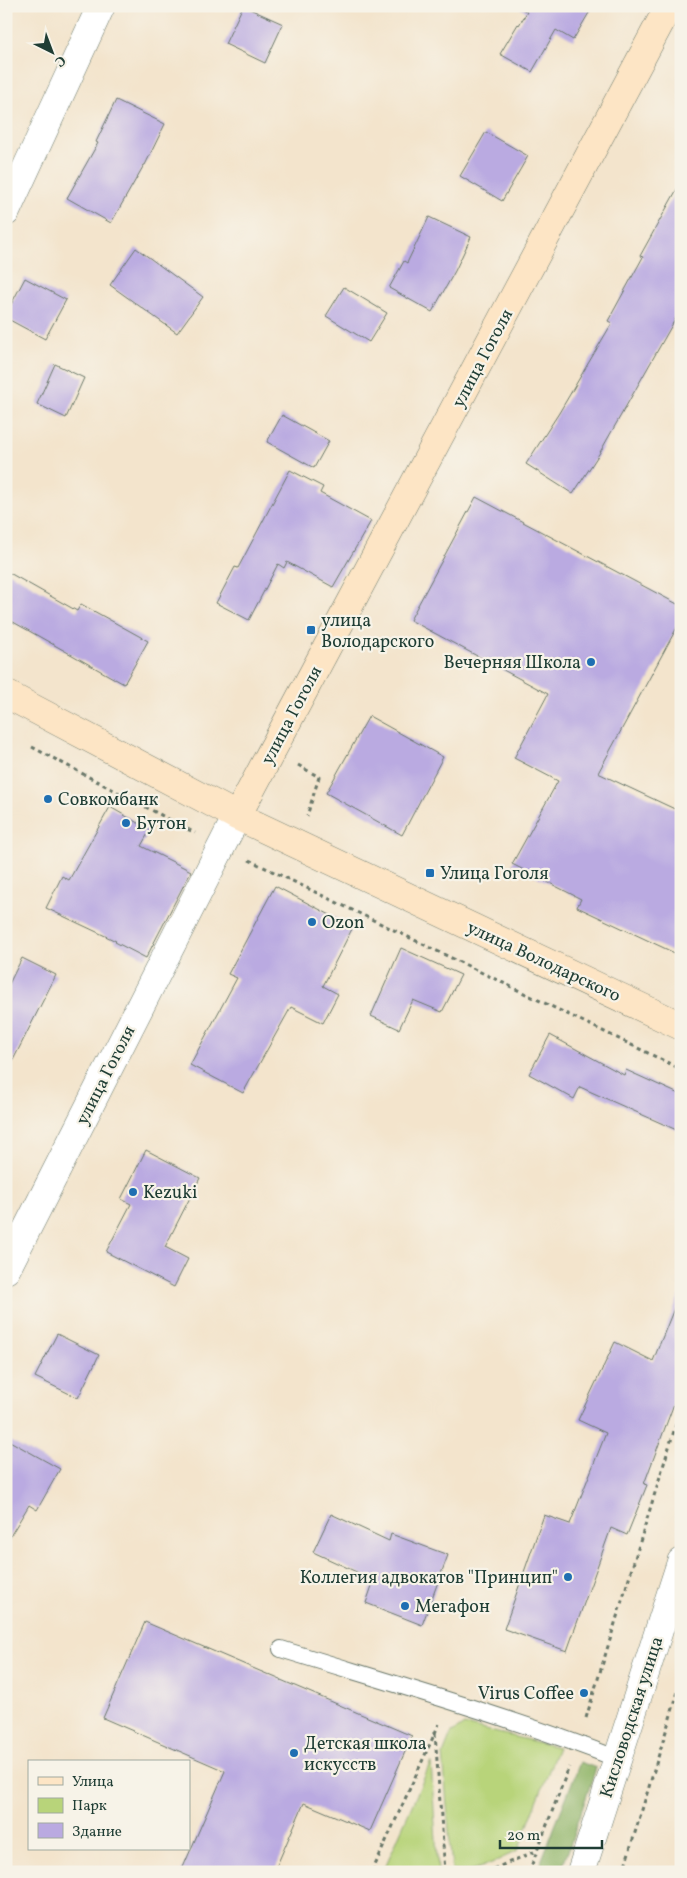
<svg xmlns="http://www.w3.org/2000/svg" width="687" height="1878" viewBox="0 0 687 1878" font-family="Vollkorn,serif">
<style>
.green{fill:#b8d47a;stroke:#6c8857}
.forest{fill:#92b66a;stroke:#587a4f}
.building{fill:#baaae1}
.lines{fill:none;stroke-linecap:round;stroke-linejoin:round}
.lane-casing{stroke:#697769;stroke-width:18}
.street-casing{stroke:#697769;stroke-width:29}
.secondary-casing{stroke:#697769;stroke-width:29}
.path{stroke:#697769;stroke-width:3;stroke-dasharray:4 4;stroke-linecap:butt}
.lane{stroke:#fff;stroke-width:16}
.street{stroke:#fff;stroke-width:28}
.secondary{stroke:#fde5c5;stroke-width:28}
.poi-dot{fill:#1f6fb2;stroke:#f7f3e8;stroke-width:2}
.labels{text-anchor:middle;stroke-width:4.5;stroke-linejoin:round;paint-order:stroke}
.street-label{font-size:18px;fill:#1f3d34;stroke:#f7f3e8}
.poi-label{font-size:18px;fill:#1f3d34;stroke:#f7f3e8;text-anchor:start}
</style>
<rect width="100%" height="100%" fill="#f7f3e8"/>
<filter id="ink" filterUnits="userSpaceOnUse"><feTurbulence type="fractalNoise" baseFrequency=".02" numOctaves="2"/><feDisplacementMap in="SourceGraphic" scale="10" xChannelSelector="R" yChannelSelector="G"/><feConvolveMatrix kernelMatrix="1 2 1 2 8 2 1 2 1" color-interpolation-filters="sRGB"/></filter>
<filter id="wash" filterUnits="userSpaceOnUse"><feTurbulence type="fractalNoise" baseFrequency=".0096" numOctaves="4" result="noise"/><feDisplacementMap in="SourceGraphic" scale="20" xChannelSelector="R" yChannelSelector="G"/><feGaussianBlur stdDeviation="1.12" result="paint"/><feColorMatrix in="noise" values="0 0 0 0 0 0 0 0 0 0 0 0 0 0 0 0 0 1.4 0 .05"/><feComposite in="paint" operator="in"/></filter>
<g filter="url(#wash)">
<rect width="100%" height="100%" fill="#f3e4cc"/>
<!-- green -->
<g class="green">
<path d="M464,1725L558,1747L518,1851C500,1858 470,1877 452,1870L443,1754L451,1734Z"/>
<polygon points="431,1762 438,1872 395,1872 385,1867"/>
</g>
<!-- forest -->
<polygon class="forest" points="580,1762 596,1768 561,1872 537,1872"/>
<g id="blocks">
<!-- building -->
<g class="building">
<polygon points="243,6 283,24 265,63 225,44"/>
<polygon points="517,6 593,6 573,40 556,30 532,72 500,54 518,24 519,25 527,12"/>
<polygon points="116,100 165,124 145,165 144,165 111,223 67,198 98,143 96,142"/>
<polygon points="486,132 528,156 502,201 460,176"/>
<polygon points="681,182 681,309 599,454 573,494 526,464 559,413 612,323 608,321 643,257 640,256"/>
<polygon points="429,217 471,237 455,271 432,312 389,288 404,261 407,263"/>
<polygon points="136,248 203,297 177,333 110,285"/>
<polygon points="25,278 66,300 45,339 6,318 6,314"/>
<polygon points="344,287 387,313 369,342 326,316"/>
<polygon points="55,364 84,378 66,418 37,404"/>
<polygon points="282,415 329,441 314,468 267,442"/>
<polygon points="290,470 323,487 320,493 371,521 333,587 287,562 284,568 278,564 249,620 216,603 235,567 238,568"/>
<polygon points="476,497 681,606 681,620 598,773 681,812 681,956 577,907 581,899 512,864 558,781 514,758 548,694 410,620"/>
<polygon points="6,571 77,611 81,604 148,641 124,684 6,618"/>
<polygon points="369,716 443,757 402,835 326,793"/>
<polygon points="110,807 150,830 141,846 191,871 146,958 115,942 116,941 46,908 62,876 69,880"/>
<polygon points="275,886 353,927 323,986 338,994 323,1023 291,1007 243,1093 190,1065 237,978 228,974"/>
<polygon points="401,948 461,975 442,1012 413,1000 399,1029 371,1016"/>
<polygon points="22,958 56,975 6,1074 6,990"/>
<polygon points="550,1035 624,1075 626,1070 681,1095 681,1132 580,1087 574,1099 529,1074"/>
<polygon points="146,1150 200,1178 165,1247 188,1259 174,1287 106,1252 131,1204 121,1199"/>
<polygon points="679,1296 681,1296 681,1385 644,1484 647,1485 627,1535 611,1528 567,1651 504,1629 544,1515 570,1524 606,1433 578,1420 615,1342 653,1361"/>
<polygon points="57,1334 99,1355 78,1398 35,1377"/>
<polygon points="6,1439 60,1469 37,1510 29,1505 6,1543"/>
<polygon points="331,1514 389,1541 391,1534 448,1555 422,1625 366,1603 374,1580 313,1552"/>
<polygon points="145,1622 412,1736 370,1831 304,1803 274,1872 181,1872 225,1771 103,1718"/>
</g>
</g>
</g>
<g filter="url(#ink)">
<use href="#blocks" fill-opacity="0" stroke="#697769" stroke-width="1"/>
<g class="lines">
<!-- lane casing -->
<g class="lane-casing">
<path id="lane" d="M281,1649C394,1684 508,1716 618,1759"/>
</g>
<!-- street casing -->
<g class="street-casing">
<g id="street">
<polyline points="6,212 101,6"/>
<polyline points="6,1270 237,816"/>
<polyline points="581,1872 681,1562"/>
</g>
</g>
<!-- secondary casing -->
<g class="secondary-casing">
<g id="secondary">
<polyline points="6,694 237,816 681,1026"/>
<polyline points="237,816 669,6"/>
</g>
</g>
<!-- path -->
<g class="path">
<polyline points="32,747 195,833"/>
<polyline points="298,765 319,777 307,816"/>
<polyline points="249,860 681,1069"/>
<polyline points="586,1718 681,1408"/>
<polyline points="435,1733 445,1872"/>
<polyline points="372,1872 439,1724"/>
<polyline points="486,1872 536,1851"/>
<polyline points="529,1872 569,1767"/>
<polyline points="623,1872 681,1682"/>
</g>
<!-- lane -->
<use href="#lane" class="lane"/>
<!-- street -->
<use href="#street" class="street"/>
<!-- secondary -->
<use href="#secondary" class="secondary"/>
</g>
</g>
<!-- markers -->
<g class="poi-dot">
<rect x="306" y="625" width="10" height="10" rx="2.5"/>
<circle cx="591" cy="662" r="5"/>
<circle cx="48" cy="799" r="5"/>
<circle cx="126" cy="823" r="5"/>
<rect x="425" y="868" width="10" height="10" rx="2.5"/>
<circle cx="312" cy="922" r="5"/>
<circle cx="133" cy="1192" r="5"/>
<circle cx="568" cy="1577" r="5"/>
<circle cx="405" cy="1606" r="5"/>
<circle cx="584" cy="1693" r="5"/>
<circle cx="294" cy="1753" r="5"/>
</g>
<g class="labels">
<!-- street labels -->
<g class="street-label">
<text transform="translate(482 358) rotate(-62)" y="6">улица Гоголя</text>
<text transform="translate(291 715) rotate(-62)" y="6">улица Гоголя</text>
<text transform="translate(544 961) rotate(25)" y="6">улица Володарского</text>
<text transform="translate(105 1075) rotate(-63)" y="6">улица Гоголя</text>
<text transform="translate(631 1717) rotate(-72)" y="6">Кисловодская улица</text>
</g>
<!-- poi labels -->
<g class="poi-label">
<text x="321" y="626">улица<tspan x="321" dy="21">Володарского</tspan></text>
<text x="581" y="668" text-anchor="end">Вечерняя Школа</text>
<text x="58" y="805">Совкомбанк</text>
<text x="136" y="829">Бутон</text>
<text x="440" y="879">Улица Гоголя</text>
<text x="322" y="928">Ozon</text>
<text x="143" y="1198">Kezuki</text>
<text x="558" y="1583" text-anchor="end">Коллегия адвокатов "Принцип"</text>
<text x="415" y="1612">Мегафон</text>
<text x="574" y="1699" text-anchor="end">Virus Coffee</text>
<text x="304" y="1749">Детская школа<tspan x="304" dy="21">искусств</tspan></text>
</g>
</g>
<!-- margin -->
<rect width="687" height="1878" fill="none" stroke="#f7f3e8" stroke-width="25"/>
<!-- legend -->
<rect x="28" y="1760" width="162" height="90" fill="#f7f3e8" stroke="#a1aaa0"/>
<rect x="38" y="1777" width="25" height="8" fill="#fde5c5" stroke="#a1aaa0"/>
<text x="72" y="1786" font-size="15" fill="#1f3d34">Улица</text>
<rect x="38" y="1798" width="25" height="15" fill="#b8d47a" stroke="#a1aaa0"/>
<text x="72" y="1810" font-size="15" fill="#1f3d34">Парк</text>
<rect x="38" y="1823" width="25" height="15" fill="#baaae1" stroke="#a1aaa0"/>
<text x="72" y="1836" font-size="15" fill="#1f3d34">Здание</text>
<!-- north arrow -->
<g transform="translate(52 52) rotate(138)" stroke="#f7f3e8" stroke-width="4" paint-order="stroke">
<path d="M0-4L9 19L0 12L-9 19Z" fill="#1f3d34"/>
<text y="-8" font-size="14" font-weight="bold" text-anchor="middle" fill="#1f3d34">С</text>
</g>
<!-- scale -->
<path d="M500 1840v8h102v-8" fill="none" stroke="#1f3d34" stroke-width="2.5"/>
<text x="507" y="1840" font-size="15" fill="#1f3d34" stroke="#f7f3e8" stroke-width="4" paint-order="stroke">20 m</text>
</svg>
